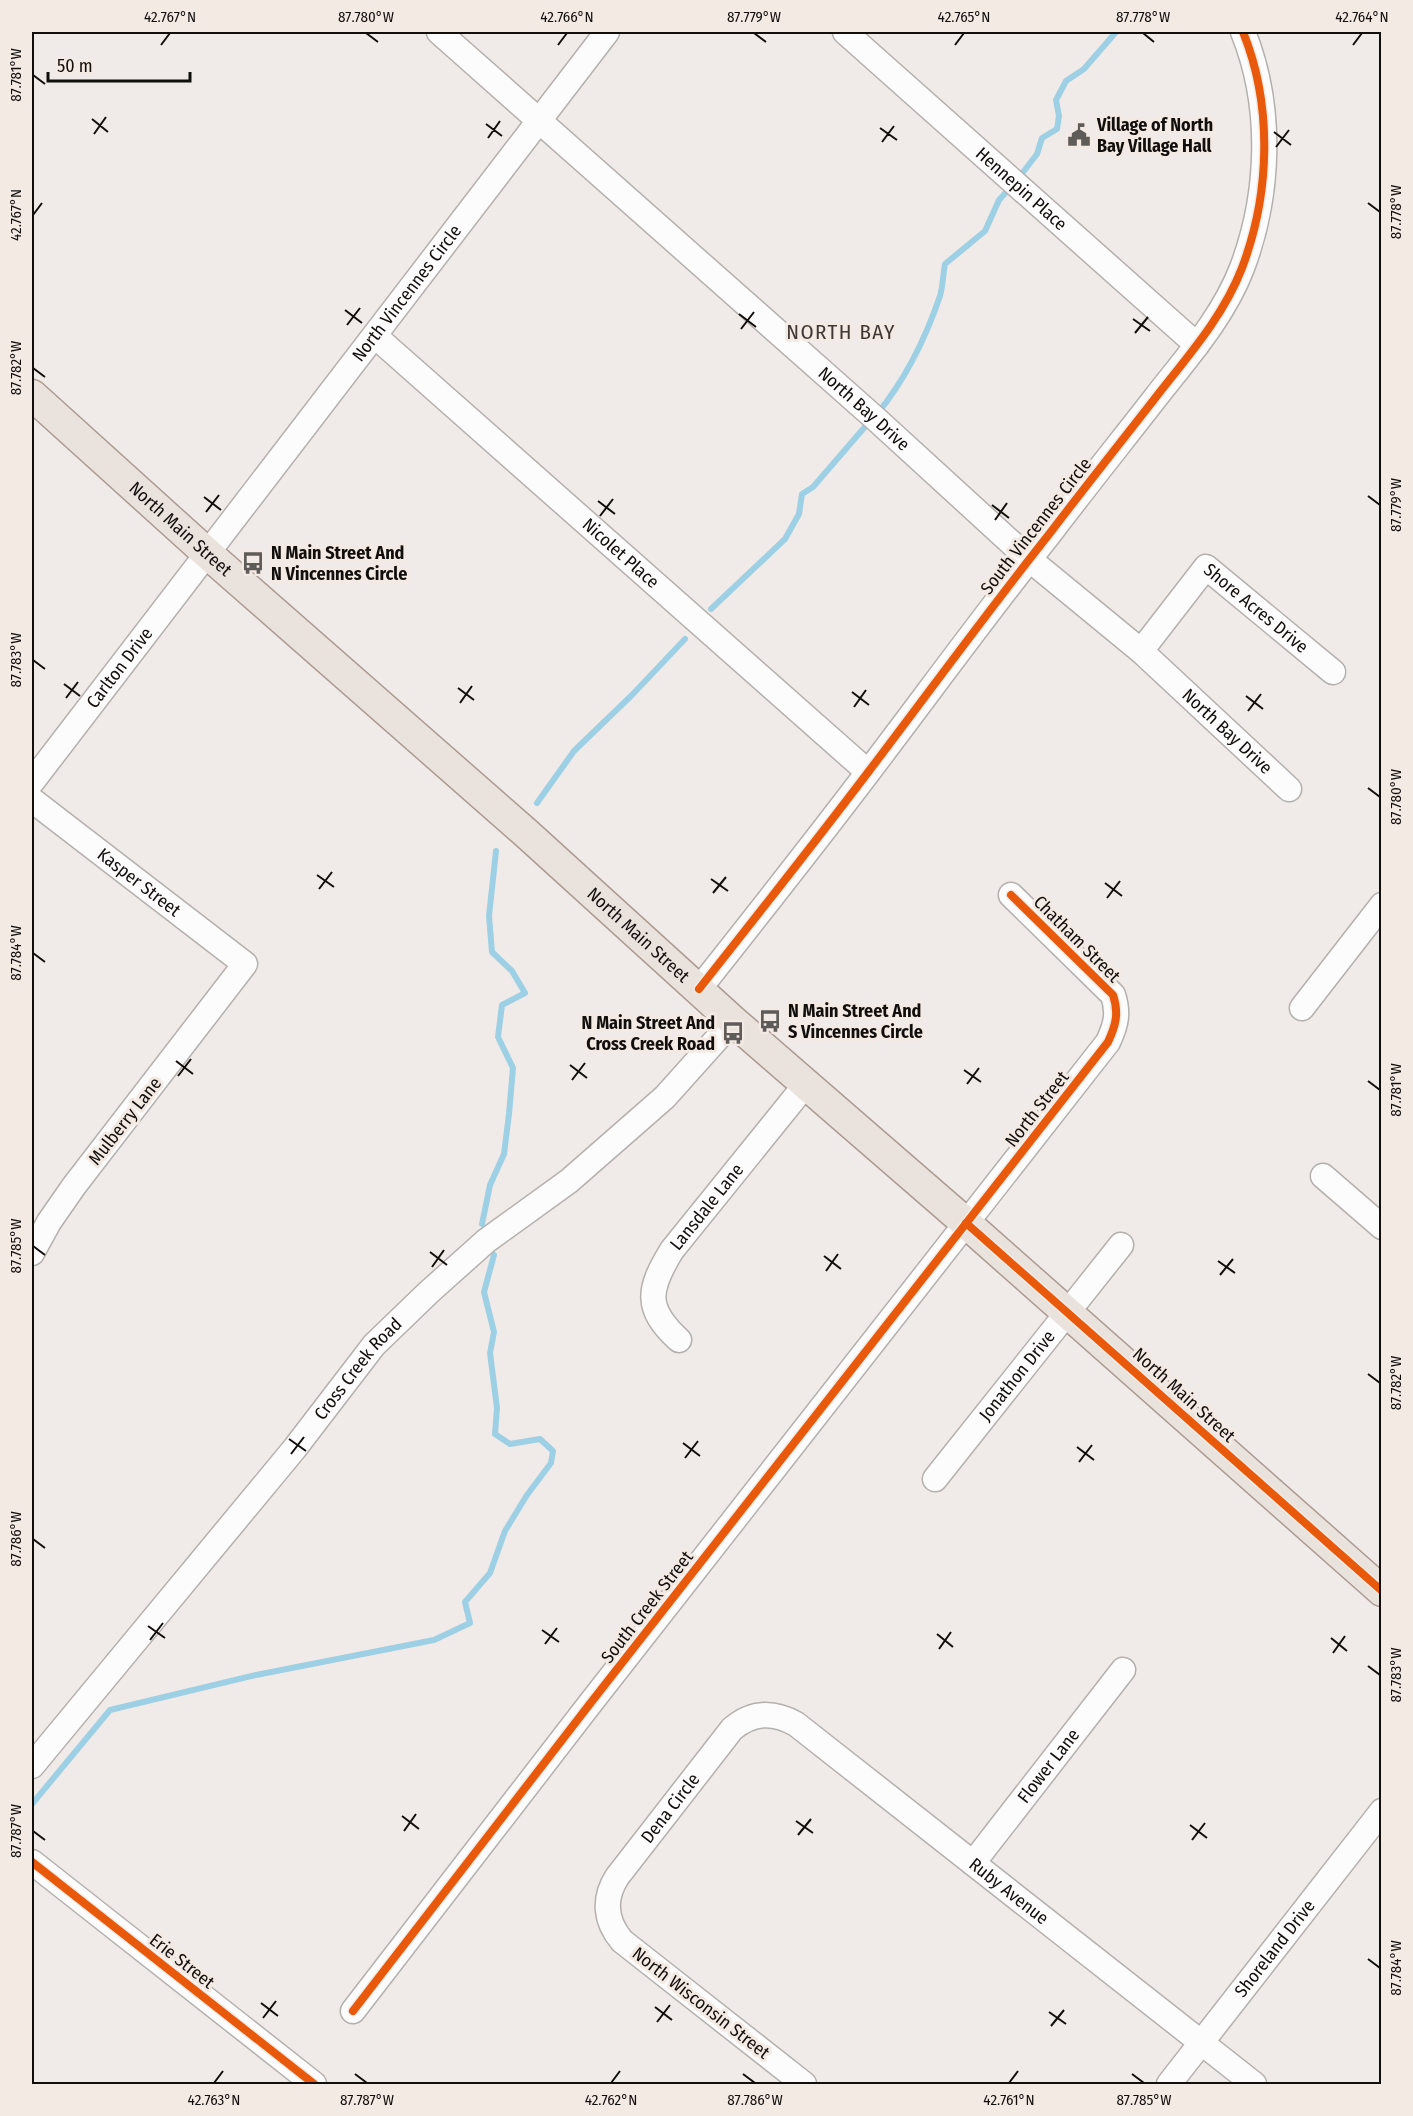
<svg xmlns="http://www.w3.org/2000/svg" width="1413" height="2116" viewBox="0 0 1413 2116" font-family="'Fira Sans Condensed',sans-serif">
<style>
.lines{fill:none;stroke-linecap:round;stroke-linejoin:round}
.stream{stroke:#9ed0e5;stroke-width:6}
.minor-casing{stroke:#b4b0ae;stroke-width:27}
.major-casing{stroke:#ab9b91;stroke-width:33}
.minor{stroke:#fdfcfc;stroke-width:24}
.major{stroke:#eae2dd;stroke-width:30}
.cycleway-casing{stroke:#f4eae4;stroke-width:11}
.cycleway{stroke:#e8590c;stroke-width:8}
.ticks{fill:none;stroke:#110e0c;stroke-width:2}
.labels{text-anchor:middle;stroke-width:6;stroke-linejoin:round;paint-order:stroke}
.poi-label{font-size:18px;font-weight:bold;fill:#110e0c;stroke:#f4eae4;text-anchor:start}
.street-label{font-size:18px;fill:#110e0c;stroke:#f4eae4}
.quarter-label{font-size:21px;letter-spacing:1.5px;fill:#3f3733;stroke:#f4eae4}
.neatline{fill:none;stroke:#110e0c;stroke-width:2}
.ticks-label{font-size:15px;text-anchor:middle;fill:#110e0c}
</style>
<rect width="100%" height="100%" fill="#f0ebe8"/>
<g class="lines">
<!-- stream -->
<g class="stream">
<polyline points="1017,180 1037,154 1042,138 1057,129 1059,116 1056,100 1066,81 1084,69 1116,32"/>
<path d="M877,414C905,380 926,337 940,296C943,286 943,274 945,264L985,231L999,200L1010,188"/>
<polyline points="711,609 785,539 799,514 802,494 813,487 870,421"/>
<polyline points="537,803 574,751 632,695 685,639"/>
<polyline points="482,1224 490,1185 504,1154 509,1114 513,1068 498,1037 502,1005 525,993 512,971 492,952 489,916 496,851"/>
<polyline points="32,1804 110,1710 256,1675 434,1640 470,1623 465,1602 490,1573 505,1531 527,1495 551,1463 553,1451 540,1439 510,1444 495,1434 497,1408 490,1353 494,1332 484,1292 494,1255"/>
</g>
<!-- minor casing -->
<g class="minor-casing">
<g id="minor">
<path id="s1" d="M439,32L877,420L1029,559L1141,651L1289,789"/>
<path id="s2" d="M845,32L1197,345"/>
<path id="s3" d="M375,336L868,772"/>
<path id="s4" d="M1141,651L1206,567L1333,672"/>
<path id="s5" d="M32,782L607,32"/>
<path id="s6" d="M32,800L245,964L74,1186L49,1222L32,1253"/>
<path d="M699,989C756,917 813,845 869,771C929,692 988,611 1050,533C1085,487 1121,442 1156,397C1188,356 1223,317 1242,268C1270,194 1273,106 1243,32"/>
<polyline points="1302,1008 1382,905"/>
<polyline points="1323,1176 1382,1227"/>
<path id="s7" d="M679,1340C644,1308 648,1289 672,1250L806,1084"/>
<path id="s8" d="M935,1479L1121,1245"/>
<path id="s9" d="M32,1766L295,1448L374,1345L429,1292L486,1241L569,1181L665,1097L733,1021"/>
<polyline points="32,1862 314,2084"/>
<path id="s10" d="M973,1863L1123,1670"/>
<path d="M353,2011L589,1705L1108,1042C1116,1025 1119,1013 1113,995L1011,895"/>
<path id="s11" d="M804,2084L622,1941C605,1921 603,1899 617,1877L732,1729C752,1712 773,1711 796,1724L1254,2084"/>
<path id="s12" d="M1169,2084L1382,1811"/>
</g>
</g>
<!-- major casing -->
<g class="major-casing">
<g id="major">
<path id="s13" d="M32,395L208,554L526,833L733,1021L966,1223L1382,1591"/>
</g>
</g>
<!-- minor -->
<use href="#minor" class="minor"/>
<!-- major -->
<use href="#major" class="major"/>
<!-- cycleway casing -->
<g class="cycleway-casing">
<g id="cycleway">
<path d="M699,989C756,917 813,845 869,771C929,692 988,611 1050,533C1085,487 1121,442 1156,397C1188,356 1223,317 1242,268C1270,194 1273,106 1243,32"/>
<polyline points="966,1223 1382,1591"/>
<polyline points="32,1862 314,2084"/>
<path d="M353,2011L589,1705L1108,1042C1116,1025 1119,1013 1113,995L1011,895"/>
</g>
</g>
<!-- cycleway -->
<use href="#cycleway" class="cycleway"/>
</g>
<!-- ticks -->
<path class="ticks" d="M366,33L378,42M754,33L766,42M1143,33L1154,42M161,45L170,33M558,45L567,33M955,45L964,33M1353,45L1362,33M33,75L45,84M92,119L108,132M486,124L502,136M880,128L897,140M1274,132L1291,145M94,134L106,117M488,138L500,121M882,142L894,126M1276,147L1289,130M1368,203L1380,212M33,215L42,203M345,310L362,323M739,314L756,327M1133,319L1150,331M347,325L360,308M741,329L754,312M1135,333L1148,317M33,368L45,377M1368,496L1380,505M204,497L221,510M598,501L615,514M992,505L1009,518M206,512L219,495M600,516L613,499M995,520L1007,503M33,660L45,669M64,684L80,696M458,688L474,700M852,692L869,705M1246,696L1263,709M66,698L78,682M460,703L472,686M854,707L866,690M1248,711L1261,694M1368,788L1380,797M317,875L334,887M711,879L728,891M1105,883L1122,896M319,889L332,872M713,893L726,877M1107,898L1120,881M33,953L45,962M176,1061L193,1074M570,1065L587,1078M964,1070L981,1082M178,1076L191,1059M572,1080L585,1063M1368,1081L1380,1090M967,1084L979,1068M33,1246L45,1255M430,1252L447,1265M824,1256L841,1269M1218,1261L1235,1273M432,1267L444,1250M826,1271L838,1254M1220,1275L1233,1259M1368,1374L1380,1383M289,1439L306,1451M683,1443L700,1456M1077,1447L1094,1460M291,1454L304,1437M685,1458L698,1441M1079,1462L1092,1445M33,1539L45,1548M148,1626L165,1638M542,1630L559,1642M937,1634L953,1647M1331,1638L1347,1651M150,1640L163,1623M545,1644L557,1628M939,1649L951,1632M1333,1653L1345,1636M1368,1666L1380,1675M402,1816L419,1829M796,1821L813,1833M1190,1825L1207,1838M33,1831L45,1840M404,1831L416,1814M798,1835L811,1819M1192,1840L1205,1823M1368,1959L1380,1968M261,2003L278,2016M655,2007L672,2020M1049,2012L1066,2024M263,2018L276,2001M657,2022L670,2005M1051,2026L1064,2010M355,2074L367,2083M743,2074L755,2083M1132,2074L1144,2083M214,2083L223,2071M611,2083L620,2071M1009,2083L1018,2071"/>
<!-- icons -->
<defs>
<g id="civic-bare" transform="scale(1.8)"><path d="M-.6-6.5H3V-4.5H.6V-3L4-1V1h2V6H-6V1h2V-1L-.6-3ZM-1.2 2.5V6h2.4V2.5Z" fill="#5f5b59" stroke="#f4eae4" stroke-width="2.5" paint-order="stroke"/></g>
<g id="bus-bare" transform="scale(1.8)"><path d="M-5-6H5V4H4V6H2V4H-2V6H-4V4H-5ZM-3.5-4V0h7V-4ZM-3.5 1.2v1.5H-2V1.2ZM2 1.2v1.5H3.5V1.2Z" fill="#5f5b59" stroke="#f4eae4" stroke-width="2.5" paint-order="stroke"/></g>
</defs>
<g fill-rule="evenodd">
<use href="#civic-bare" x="1079" y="135"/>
<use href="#bus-bare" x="253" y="563"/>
<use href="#bus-bare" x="770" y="1021"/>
<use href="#bus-bare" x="733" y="1033"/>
</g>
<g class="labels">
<!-- poi labels -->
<g class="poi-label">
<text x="1097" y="131">Village of North<tspan x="1097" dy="21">Bay Village Hall</tspan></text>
<text x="271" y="559">N Main Street And<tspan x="271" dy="21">N Vincennes Circle</tspan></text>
<text x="788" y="1017">N Main Street And<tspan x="788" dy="21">S Vincennes Circle</tspan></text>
<text x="715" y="1029" text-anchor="end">N Main Street And<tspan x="715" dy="21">Cross Creek Road</tspan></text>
</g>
<!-- street labels -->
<g class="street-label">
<text dy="6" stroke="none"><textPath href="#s2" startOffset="236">Hennepin Place</textPath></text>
<text dy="6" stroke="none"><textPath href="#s5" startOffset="616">North Vincennes Circle</textPath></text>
<text dy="6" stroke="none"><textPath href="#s1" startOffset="568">North Bay Drive</textPath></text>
<text transform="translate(1036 526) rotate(-52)" y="6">South Vincennes Circle</text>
<text dy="6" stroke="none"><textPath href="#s13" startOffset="200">North Main Street</textPath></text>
<text dy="6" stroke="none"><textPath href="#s3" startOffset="328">Nicolet Place</textPath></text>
<text dy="6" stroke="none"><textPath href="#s4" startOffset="171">Shore Acres Drive</textPath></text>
<text dy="6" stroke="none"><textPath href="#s5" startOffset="144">Carlton Drive</textPath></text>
<text dy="6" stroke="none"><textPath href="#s1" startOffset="1054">North Bay Drive</textPath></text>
<text dy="6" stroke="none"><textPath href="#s6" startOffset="135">Kasper Street</textPath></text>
<text dy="6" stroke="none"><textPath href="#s13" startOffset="812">North Main Street</textPath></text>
<text transform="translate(1077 939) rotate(45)" y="6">Chatham Street</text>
<text transform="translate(1037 1109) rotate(-52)" y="6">North Street</text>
<text transform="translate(125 1121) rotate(-52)" y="6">Mulberry Lane</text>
<text dy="6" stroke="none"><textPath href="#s7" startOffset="158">Lansdale Lane</textPath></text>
<text dy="6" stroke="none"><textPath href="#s9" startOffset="514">Cross Creek Road</textPath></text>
<text dy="6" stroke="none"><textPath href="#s8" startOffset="132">Jonathon Drive</textPath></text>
<text transform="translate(1184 1395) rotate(42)" y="6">North Main Street</text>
<text transform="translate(647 1607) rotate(-52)" y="6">South Creek Street</text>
<text dy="6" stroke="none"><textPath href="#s10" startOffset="123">Flower Lane</textPath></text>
<text dy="6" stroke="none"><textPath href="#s11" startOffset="388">Dena Circle</textPath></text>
<text dy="6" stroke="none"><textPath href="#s11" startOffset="828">Ruby Avenue</textPath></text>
<text dy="6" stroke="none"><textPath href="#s12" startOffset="172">Shoreland Drive</textPath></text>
<text transform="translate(182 1961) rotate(38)" y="6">Erie Street</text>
<text transform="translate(701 2003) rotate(38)" y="6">North Wisconsin Street</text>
</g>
<!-- quarter labels -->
<g class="quarter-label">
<text x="841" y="339">NORTH BAY</text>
</g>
</g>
<!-- border -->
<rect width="1413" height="2116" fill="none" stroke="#f4eae4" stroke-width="66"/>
<!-- scale -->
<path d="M48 72v9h142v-9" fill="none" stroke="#110e0c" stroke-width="3"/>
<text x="57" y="72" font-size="18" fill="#110e0c" stroke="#f4eae4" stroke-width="4.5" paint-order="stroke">50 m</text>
<rect x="33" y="33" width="1347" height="2050" class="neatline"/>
<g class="ticks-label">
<text x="170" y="22">42.767°N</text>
<text x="366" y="22">87.780°W</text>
<text x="567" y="22">42.766°N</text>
<text x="754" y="22">87.779°W</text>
<text x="964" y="22">42.765°N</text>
<text x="1143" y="22">87.778°W</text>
<text x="1362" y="22">42.764°N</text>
<text transform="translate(16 75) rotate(-90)" y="5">87.781°W</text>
<text transform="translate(1396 212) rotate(-90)" y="5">87.778°W</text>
<text transform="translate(16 215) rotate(-90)" y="5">42.767°N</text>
<text transform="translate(16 368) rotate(-90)" y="5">87.782°W</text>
<text transform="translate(1396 505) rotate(-90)" y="5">87.779°W</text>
<text transform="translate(16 660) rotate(-90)" y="5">87.783°W</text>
<text transform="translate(1396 797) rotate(-90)" y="5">87.780°W</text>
<text transform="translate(16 953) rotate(-90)" y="5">87.784°W</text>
<text transform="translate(1396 1090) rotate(-90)" y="5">87.781°W</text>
<text transform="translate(16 1246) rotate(-90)" y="5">87.785°W</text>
<text transform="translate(1396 1383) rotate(-90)" y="5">87.782°W</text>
<text transform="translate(16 1539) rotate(-90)" y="5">87.786°W</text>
<text transform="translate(1396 1675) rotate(-90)" y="5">87.783°W</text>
<text transform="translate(16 1831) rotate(-90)" y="5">87.787°W</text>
<text transform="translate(1396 1968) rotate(-90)" y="5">87.784°W</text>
<text x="214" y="2105">42.763°N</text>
<text x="367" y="2105">87.787°W</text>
<text x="611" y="2105">42.762°N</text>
<text x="755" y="2105">87.786°W</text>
<text x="1009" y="2105">42.761°N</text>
<text x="1144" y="2105">87.785°W</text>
</g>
</svg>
